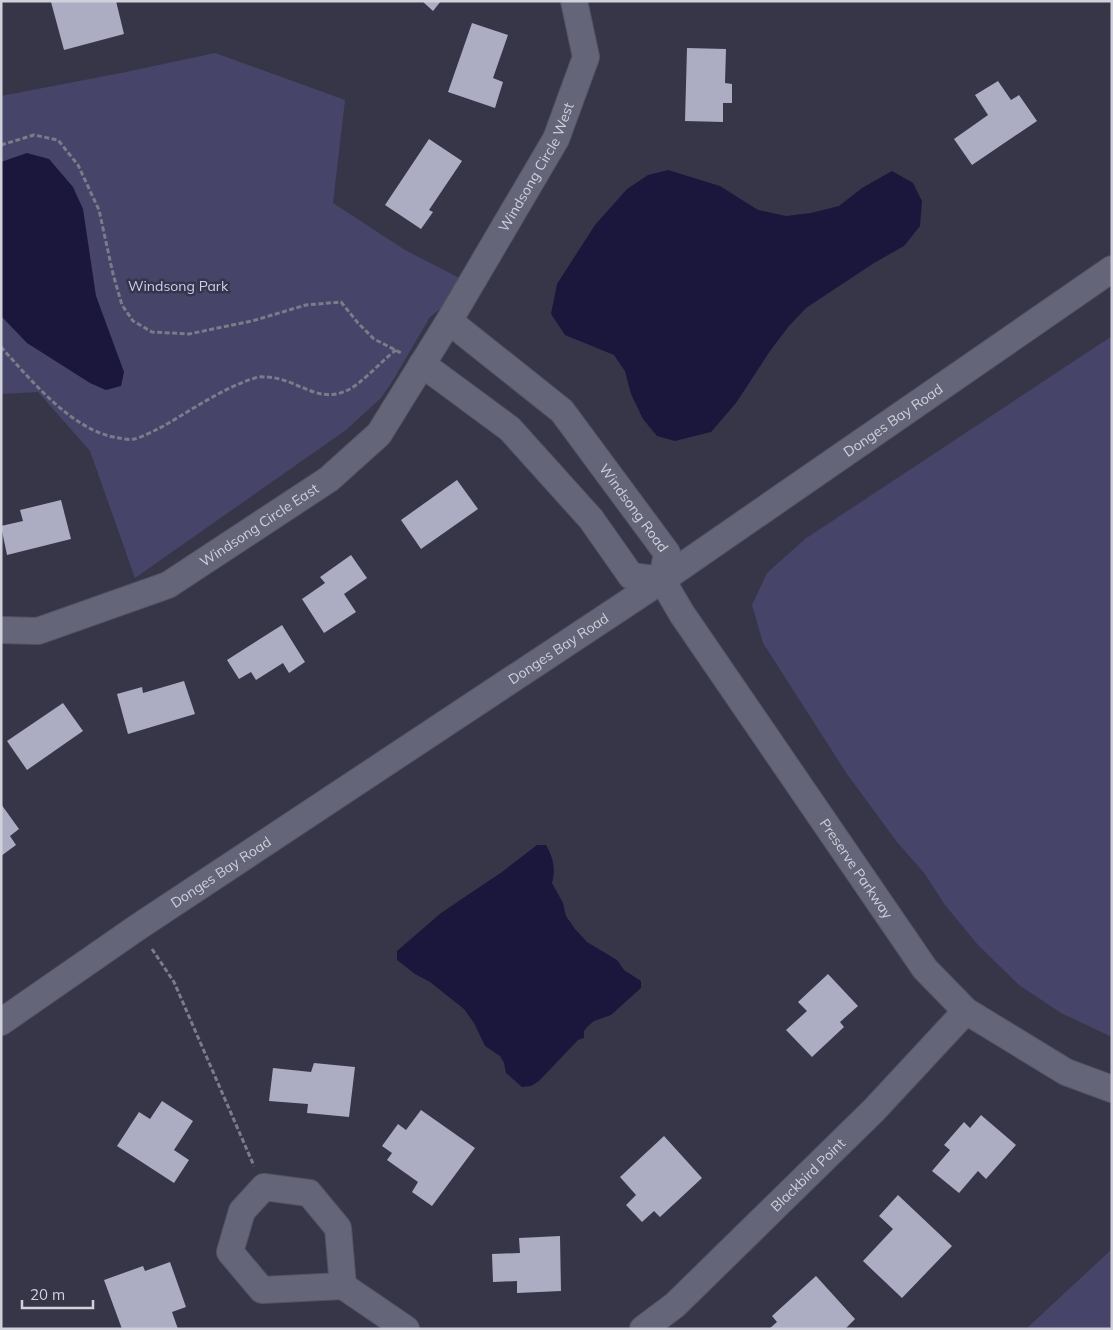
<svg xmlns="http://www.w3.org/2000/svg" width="1113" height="1330" viewBox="0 0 1113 1330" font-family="Mulish,sans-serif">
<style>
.green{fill:#464468}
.water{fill:#1b163c}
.building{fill:#acacc3}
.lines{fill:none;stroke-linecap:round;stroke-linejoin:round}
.minor-casing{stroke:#545362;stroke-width:28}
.path{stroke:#7b7b89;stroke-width:3;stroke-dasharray:5 2.5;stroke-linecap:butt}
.minor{stroke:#656579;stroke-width:26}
.labels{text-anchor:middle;stroke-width:5;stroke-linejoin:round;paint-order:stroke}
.street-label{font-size:14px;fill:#d1d1dc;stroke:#363648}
.park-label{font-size:14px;fill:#cdccf8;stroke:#363648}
</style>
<rect width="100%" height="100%" fill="#363648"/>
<!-- green -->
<g class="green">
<polygon points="215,53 345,100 333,203 405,250 471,284 430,317 392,382 381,398 346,430 135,578 90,451 38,392 1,394 1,96 126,72"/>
<polygon points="1112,336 1112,1037 1061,1013 1019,985 978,945 945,905 925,874 897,842 847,774 763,643 752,605 767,573 805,539"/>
<polygon points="1112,1249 1112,1329 1026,1329"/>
</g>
<!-- water -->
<g class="water">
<polygon points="27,153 49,159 73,187 83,209 96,296 124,372 121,386 106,390 90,383 27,343 1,316 1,162"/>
<polygon points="668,170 720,186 758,210 786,216 811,213 839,206 862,188 892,171 913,183 922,201 920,226 904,246 874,263 806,308 789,326 770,351 736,403 711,432 675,441 657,436 643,419 631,394 625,371 614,355 565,335 551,314 557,284 595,225 627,189 648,175"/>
<path d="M537,845H546C553,857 556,869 552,883L563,903L566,916L575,929L587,942L617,960L624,970L641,981V988L611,1015L594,1021L588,1026L584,1031V1038L578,1040L539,1081L531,1086L522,1087L506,1073L504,1063L500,1056L485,1046L474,1023L464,1009L430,982L415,974L397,960V951L441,913L502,872Z"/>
</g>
<!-- building -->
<g class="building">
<polygon points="54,1 116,1 124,34 64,50 51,2"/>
<polygon points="422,1 441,1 433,11"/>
<polygon points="472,23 508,35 493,78 503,82 495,108 448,92"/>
<polygon points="687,48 726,49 725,83 732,84 732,103 723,103 723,122 685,121"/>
<polygon points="998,81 1011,100 1019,95 1037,121 972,165 954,139 988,115 975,95"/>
<polygon points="429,139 462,161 429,210 433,212 421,229 385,205"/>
<polygon points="457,480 478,509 421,549 401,520"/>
<polygon points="61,500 71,539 7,555 1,526 23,521 20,510"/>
<polygon points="351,555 367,578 344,594 356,612 324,633 302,599 325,583 320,577"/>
<polygon points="282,625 305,662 289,673 283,663 256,680 251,672 239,679 227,660"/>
<polygon points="184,681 195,714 128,734 117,694 142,687 143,693"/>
<polygon points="63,703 83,731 27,770 7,741"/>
<polygon points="1,804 19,829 10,836 16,845 1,856"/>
<polygon points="828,974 858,1006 840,1022 844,1027 812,1057 786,1030 807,1011 798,1002"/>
<polygon points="314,1063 355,1067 349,1117 307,1113 308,1104 269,1101 273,1068 311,1072"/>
<polygon points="162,1101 193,1121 174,1150 189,1160 174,1183 117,1146 139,1112 150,1119"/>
<polygon points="421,1110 475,1148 432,1206 412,1192 418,1182 387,1160 392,1153 382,1146 398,1124 406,1130"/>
<polygon points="981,1115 1016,1145 986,1179 978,1171 959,1193 932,1171 950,1150 944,1145 964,1122 970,1128"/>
<polygon points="664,1136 702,1178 660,1217 654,1211 642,1222 626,1205 636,1195 620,1177"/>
<polygon points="898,1195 952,1246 902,1298 863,1261 893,1229 879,1216"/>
<polygon points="560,1236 561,1291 517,1293 517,1281 493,1282 492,1254 520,1253 519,1238"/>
<polygon points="170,1262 186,1307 172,1312 178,1329 122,1329 104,1280 143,1266 145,1271"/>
<polygon points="816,1276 855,1319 845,1329 769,1329 777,1322 772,1316"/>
</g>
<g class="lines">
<!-- minor casing -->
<g class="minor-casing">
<g id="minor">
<path id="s1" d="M449,321L562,411L667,553L662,580"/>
<polyline points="422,364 510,429 591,519 631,576 662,580"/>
<path id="s2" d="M662,580L682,614L925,969L966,1011L1066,1072L1112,1089"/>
<path id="s3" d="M1,630L38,631L168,585L329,479L379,434L449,321L556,139L586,57L574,1"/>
<path id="s4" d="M1,1022L138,927L662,580L1112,269"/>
<polyline points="343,1286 338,1228 309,1193 264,1187 242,1211 230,1252 262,1290 343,1286 406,1329"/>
<path id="s5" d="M643,1329L675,1305L874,1110L966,1011"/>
</g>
</g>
<!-- path -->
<g class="path">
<polyline points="1,145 34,135 58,140 78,165 99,210 113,274 122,305 133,321 152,332 189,334 252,321 306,305 341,302 358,323 374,339 401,353"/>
<path d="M1,347C31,380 73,432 119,438C123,439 129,440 134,439C141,438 151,432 158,429C189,412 222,388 255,378C259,376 263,377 266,377C297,378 316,404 346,391C362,384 381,361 396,350"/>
<polyline points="152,949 174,982 254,1166"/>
</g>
<!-- minor -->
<use href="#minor" class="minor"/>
</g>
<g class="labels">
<!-- street labels -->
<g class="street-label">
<text dy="5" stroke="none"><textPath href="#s3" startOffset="745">Windsong Circle West</textPath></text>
<text dy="5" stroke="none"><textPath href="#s4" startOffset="1076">Donges Bay Road</textPath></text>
<text dy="5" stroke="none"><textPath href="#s1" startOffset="265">Windsong Road</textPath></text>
<text dy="5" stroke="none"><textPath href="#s3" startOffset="284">Windsong Circle East</textPath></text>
<text dy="5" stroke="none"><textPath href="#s4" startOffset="671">Donges Bay Road</textPath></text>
<text dy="5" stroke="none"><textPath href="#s2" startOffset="348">Preserve Parkway</textPath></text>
<text dy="5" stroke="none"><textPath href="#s4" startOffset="266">Donges Bay Road</textPath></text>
<text dy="5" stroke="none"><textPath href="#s5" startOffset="226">Blackbird Point</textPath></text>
</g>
<!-- park labels -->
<g class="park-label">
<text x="178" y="291">Windsong Park</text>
</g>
</g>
<!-- border -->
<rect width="1113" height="1330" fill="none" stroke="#d1d1dc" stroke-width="5"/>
<!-- scale -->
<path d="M22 1300v8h71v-8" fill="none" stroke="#d1d1dc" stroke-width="2.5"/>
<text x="30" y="1300" font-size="15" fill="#d1d1dc" stroke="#363648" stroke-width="4" paint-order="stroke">20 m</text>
</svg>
